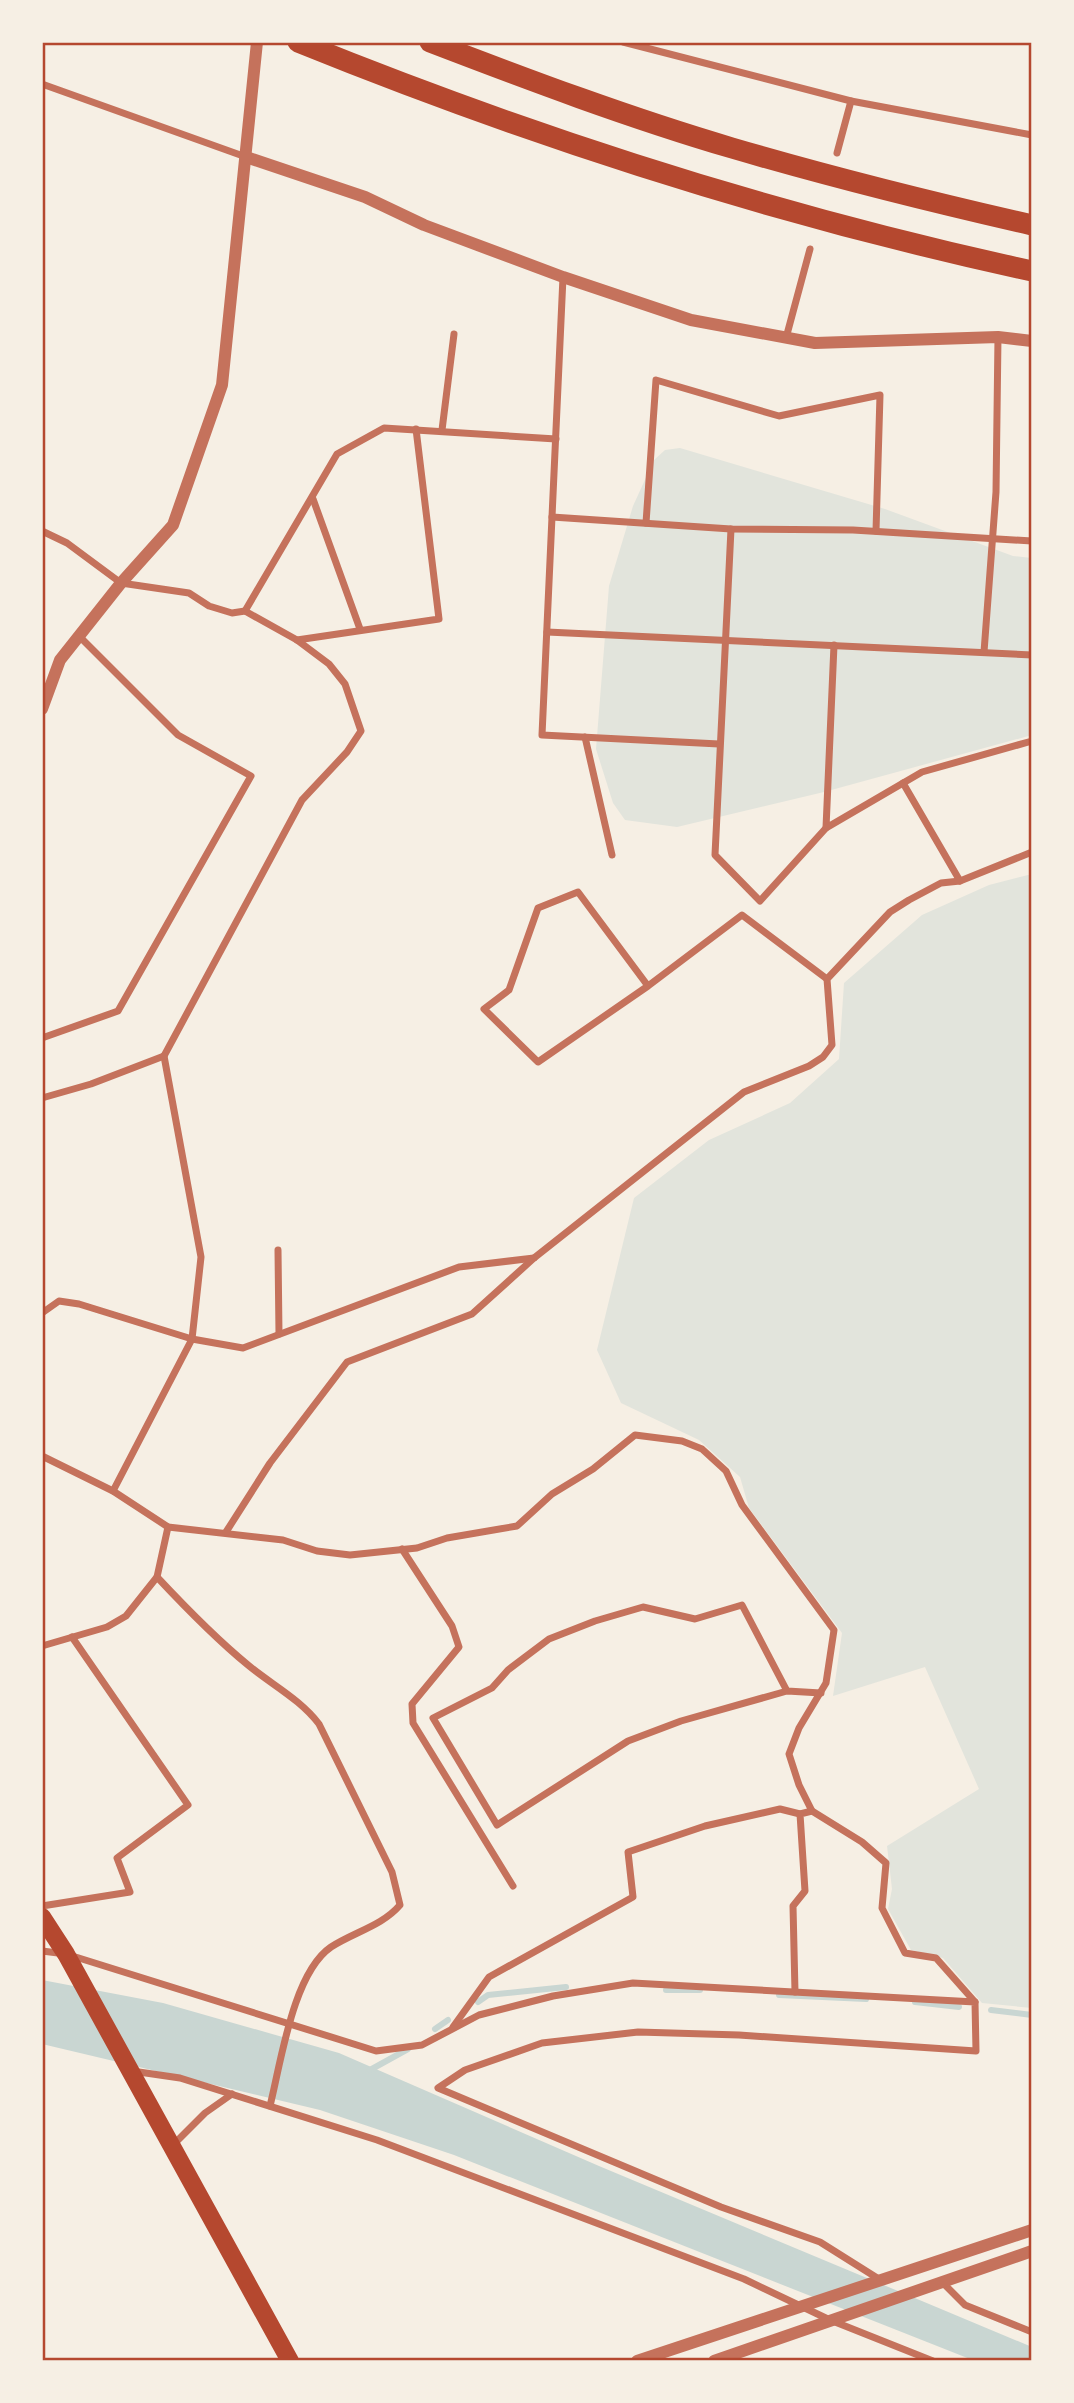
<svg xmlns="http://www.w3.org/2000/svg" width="1074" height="2403" viewBox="0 0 1074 2403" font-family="Mulish,sans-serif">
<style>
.green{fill:#e2e4dc}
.water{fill:#c9d6d2}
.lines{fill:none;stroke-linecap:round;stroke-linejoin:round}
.stream{stroke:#c9d6d2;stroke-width:6}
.minor{stroke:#c5725c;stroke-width:7}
.tertiary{stroke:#c5725c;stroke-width:12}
.primary{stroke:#b5482f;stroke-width:18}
.motorway{stroke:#b5482f;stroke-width:21}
.neatline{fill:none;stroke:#b5482f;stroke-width:2.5}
</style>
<rect width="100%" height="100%" fill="#f6efe4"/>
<!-- green -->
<g class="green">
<polygon points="680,448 885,509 1013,556 1032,558 1032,735 824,792 677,827 625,820 613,803 596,749 609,586 633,506 654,460 665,450"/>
<polygon points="1032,874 1032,2008 982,2003 943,1958 911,1950 888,1909 892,1889 887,1846 979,1789 925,1667 833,1696 842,1633 749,1508 740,1477 699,1440 621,1403 597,1350 634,1198 709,1140 790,1103 839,1059 844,983 922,915 989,885"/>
</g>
<!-- water -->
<polygon class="water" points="42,1980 163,2003 339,2053 599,2166 1032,2347 1032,2361 975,2361 454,2155 320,2110 42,2044"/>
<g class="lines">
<!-- stream -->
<g class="stream">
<polyline points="666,1990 700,1990"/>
<polyline points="779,1995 866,1999"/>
<polyline points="478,2002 488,1995 566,1987"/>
<polyline points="915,2002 959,2007"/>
<polyline points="991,2010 1032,2015"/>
<polyline points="435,2029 448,2020"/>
<polyline points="370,2070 408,2049"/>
</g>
<!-- minor -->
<g class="minor">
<polyline points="623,42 851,101 1032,135"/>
<polyline points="42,84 246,157"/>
<polyline points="837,153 851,101"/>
<polyline points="563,277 542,735 719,744"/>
<polyline points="786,338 810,249"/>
<polyline points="442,430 454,334"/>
<polyline points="313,499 360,629"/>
<polyline points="552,517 731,529 853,530 1032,541"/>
<polyline points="646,523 656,380 779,416 880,395 876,531"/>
<polyline points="731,529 715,855 760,901 826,828"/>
<polyline points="42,531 67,543 121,583 189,593 209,606 232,613 245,611 297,640 329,664 345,684 361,731 347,752 302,800 164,1056 91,1084 42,1098"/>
<polyline points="245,611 337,454 384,428 556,439"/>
<polyline points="547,632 1032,655"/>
<polyline points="297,640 439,619 416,429"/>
<polyline points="834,645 826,828 922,772 1032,741"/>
<polyline points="984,652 996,492 998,337"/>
<polyline points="585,737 612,855"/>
<polyline points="903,783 960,881"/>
<polyline points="648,986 538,1062 484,1009 509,990 538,908 578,892 648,986 742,915 827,979"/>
<polyline points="42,1038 118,1011 251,776 178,735 79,636"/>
<polyline points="278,1250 279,1334"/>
<polyline points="42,1313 59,1301 79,1304 192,1339 243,1348 459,1267 534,1258"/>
<polyline points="42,1456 113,1491 168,1527 283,1540 317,1551 350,1555 417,1548 447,1538 517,1526 552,1494 593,1469 635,1435 682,1441 702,1449 726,1471 742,1505 834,1630 826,1683 799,1728 789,1754 799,1785 812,1811 862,1842 886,1863 882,1908 905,1953 936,1958 975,2002"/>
<polyline points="113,1491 192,1339 201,1257 164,1056"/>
<polyline points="226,1532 270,1463 347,1362 472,1314 534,1258 744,1092 809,1066 823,1057 832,1045 827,979 890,912 909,900 941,883 960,881 1032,852"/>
<polyline points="402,1549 452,1626 459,1647 412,1704 413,1723 513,1886"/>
<path d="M157,1577C186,1608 215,1638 248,1665C272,1685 300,1699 319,1724L392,1872L400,1905C382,1926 354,1932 331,1947C293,1973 281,2062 270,2106"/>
<polyline points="42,1646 107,1627 126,1616 157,1577 168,1527"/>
<polyline points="787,1691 681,1721 628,1741 497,1825 433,1718 492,1688 508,1670 549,1639 595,1621 643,1607 695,1619 742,1605 787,1691 821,1693"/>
<polyline points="42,1906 130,1892 117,1858 188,1805 72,1637"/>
<polyline points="42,1951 66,1954 376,2051 422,2045 479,2015 553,1996 633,1983 975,2002 976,2051 739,2035 638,2032 542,2043 465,2070 438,2088 721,2207 820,2242 882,2281"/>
<polyline points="795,1992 793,1906 805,1891 800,1814 812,1811"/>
<polyline points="453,2027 489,1977 633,1897 628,1852 705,1826 780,1809 800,1814"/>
<polyline points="132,2071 180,2078 377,2140 744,2279 830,2320 933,2361"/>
<polyline points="172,2146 205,2113 232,2094"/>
<polyline points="942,2282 965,2305 1032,2332"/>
</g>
<!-- tertiary -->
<g class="tertiary">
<polyline points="246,157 365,197 424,225 563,277 691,320 815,343 998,337 1032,341"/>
<polyline points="42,709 60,660 121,583 173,525 222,385 257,42"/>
<polyline points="637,2361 1032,2230"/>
<polyline points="714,2361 1032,2251"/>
</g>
<!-- primary -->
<polyline class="primary" points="42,1917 66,1954 290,2361"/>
<!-- motorway -->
<g class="motorway">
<path d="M298,42C535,138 782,217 1032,271"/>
<path d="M430,42C529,80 630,118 732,148C831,177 931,202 1032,225"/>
</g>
</g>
<!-- border -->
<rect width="1074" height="2403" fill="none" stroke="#f6efe4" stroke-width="88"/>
<rect x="44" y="44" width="986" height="2315" class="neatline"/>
</svg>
